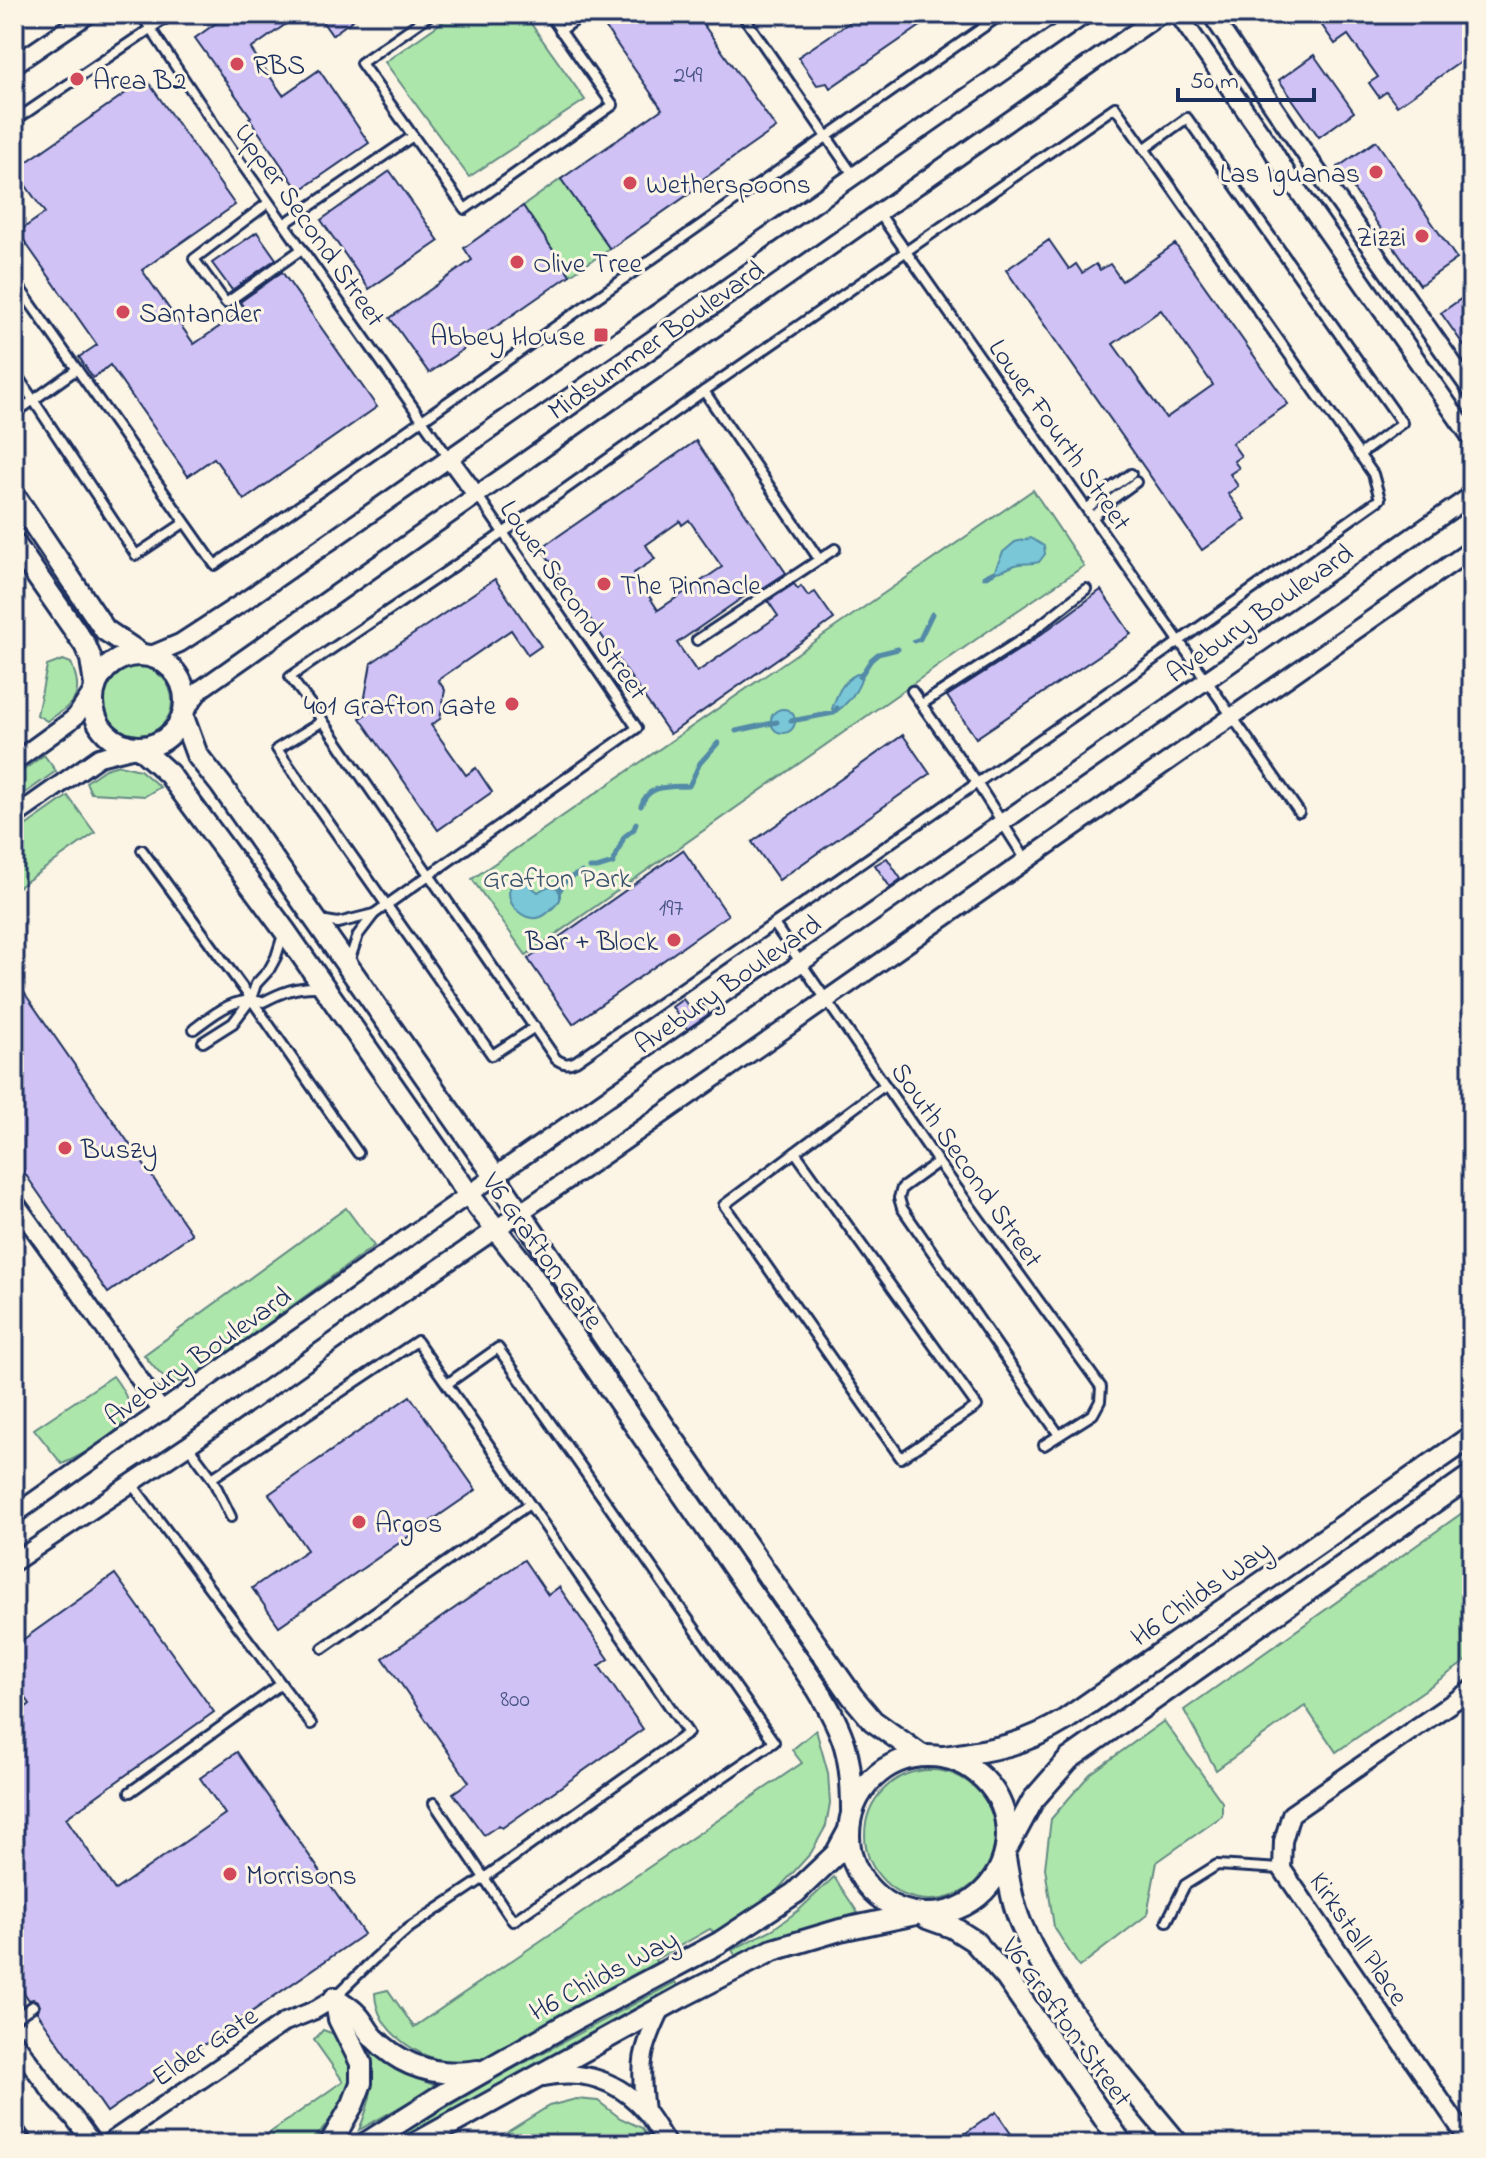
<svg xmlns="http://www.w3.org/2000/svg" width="1486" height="2158" viewBox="0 0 1486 2158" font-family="'Indie Flower',sans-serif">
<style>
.green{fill:#ade6aa;stroke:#648a84;stroke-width:2}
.water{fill:#79c7d7;stroke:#538aa7;stroke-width:2}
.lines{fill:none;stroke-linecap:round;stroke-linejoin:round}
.stream{stroke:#538aa7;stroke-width:5}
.building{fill:#d0c2f4;stroke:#1b2f5e;stroke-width:2;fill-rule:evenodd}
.service-casing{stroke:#1b2f5e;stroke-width:14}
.minor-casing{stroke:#1b2f5e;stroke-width:22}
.tertiary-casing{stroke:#1b2f5e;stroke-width:26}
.service{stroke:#fcf5e5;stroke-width:8}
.minor{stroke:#fcf5e5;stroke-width:16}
.tertiary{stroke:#fcf5e5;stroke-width:20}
.rail{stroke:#1b2f5e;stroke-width:5}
.poi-dot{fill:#d1495b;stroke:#fcf5e5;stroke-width:3}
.labels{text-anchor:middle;stroke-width:6;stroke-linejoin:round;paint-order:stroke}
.number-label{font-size:24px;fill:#485484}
.poi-label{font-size:28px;fill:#1b2f5e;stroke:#fcf5e5;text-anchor:start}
.street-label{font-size:28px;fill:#1b2f5e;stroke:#fcf5e5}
.park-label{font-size:28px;fill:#38546d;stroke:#fcf5e5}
</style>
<rect width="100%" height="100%" fill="#fcf5e5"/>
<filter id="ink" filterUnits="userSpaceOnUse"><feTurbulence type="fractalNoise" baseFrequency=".0125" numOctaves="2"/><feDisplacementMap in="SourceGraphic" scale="16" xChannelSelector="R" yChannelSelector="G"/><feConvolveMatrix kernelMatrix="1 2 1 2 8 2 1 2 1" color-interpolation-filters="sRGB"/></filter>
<g filter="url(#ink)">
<!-- green -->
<g class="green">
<polygon points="454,14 524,14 585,100 469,177 385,62"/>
<polygon points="561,179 610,249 570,275 523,206"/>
<polygon points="1033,490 1084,566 1008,617 526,955 472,879"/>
<path d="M63,660L71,663C86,697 73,704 47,721L37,715L47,666Z"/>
<circle cx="138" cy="701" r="34"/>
<polygon points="44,755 56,771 14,801 14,777"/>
<polygon points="119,765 140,770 160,787 145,796 91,793 86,782 105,769"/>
<polygon points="68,796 95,833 14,890 14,834"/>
<path d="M346,1208L374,1246L191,1380C165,1387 159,1373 144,1355Z"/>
<path d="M113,1376C120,1385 129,1398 129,1410C128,1430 79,1457 62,1464L34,1429Z"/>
<polygon points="1472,1506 1472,1657 1336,1752 1305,1706 1216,1770 1184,1710"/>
<polygon points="1164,1721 1222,1802 1222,1816 1157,1862 1147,1915 1079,1967 1054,1927 1045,1868 1051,1819 1090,1774"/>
<path d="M816,1730L828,1773L830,1803L826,1826L811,1853L770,1898L715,1933L710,1929L655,1960L659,1966L480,2062C471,2063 462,2064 454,2063C418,2058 376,2032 375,1993L388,1990L414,2027L802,1763L792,1750Z"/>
<circle cx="930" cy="1835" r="65"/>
<polygon points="834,1877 858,1913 779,1937 737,1958 732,1950 773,1929 799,1910"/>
<polygon points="675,1982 680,1990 405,2144 385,2144 496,2078"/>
<polygon points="323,2030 337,2035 349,2059 350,2092 312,2144 254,2144 343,2081 314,2040"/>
<path d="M372,2050C392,2070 411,2077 437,2086L359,2130C373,2096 373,2086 372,2050Z"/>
<polygon points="576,2099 598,2101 620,2118 642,2128 651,2144 488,2144 549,2106"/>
</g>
<!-- water -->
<g class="water">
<path d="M1031,538L1044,546L1045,554L1039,562C1032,564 1026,563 1019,564C1010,566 1004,572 994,572L1003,552L1015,542Z"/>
<path d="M857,674H862C861,688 846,706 834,713L832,709C837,694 842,681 857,674Z"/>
<circle cx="783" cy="721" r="12"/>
<path d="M518,880L527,883L538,892C546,887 551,883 560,890V900C555,906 548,914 541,917C526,922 509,908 509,893C509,889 511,885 513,881Z"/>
</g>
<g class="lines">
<!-- stream -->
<g class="stream">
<polyline points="984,577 994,572"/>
<polyline points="914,641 920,639 932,614"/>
<polyline points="860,677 871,660 878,654 898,649"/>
<polyline points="791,721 834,713 837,708"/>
<polyline points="736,731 777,722"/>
<path d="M641,806C648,784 669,787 689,786L700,763L718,743"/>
<polyline points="590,868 597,868 613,863 624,837 634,829 636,823"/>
<path d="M560,890C564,879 571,877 582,872"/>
</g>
</g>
<!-- building -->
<g class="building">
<polygon points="229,14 279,14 286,24 251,49 283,95 319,70 369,143 299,191 249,118 251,117 195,38"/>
<polygon points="317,14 361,14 332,35"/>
<polygon points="596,14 696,14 776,128 696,184 699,187 610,249 561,179 662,109"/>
<polygon points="862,14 938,14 830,88 827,83 817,85 798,57"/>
<polygon points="1314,14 1472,14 1472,54 1397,106 1386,92 1379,97 1369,83 1378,77 1348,35 1335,44"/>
<polygon points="1314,55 1354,112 1319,137 1279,80"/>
<polygon points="146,79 235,205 142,270 194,344 245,309 240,302 282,272 377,407 244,500 214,458 188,476 110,365 93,378 79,357 97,345 18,232 45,213 15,170"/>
<polygon points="1376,141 1457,259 1420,285 1338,167"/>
<polygon points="390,171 439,241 369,289 321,220"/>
<polygon points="523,206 570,275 429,373 390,318 472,260 464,248"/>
<polygon points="257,232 276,259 232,290 212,263"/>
<path d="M1049,240L1069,269L1076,264L1082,273L1096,264L1100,270L1110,264L1122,281L1175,244L1288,404L1232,443L1241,456L1234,461L1239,468L1230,474L1238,486L1228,494L1246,519L1202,550L1006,270ZM1161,310L1213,385L1166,418L1113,344Z"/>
<polygon points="1472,291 1472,357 1441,313"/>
<path d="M696,441L786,573L760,590L758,587L677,643L697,672L778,616L768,601L794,584L798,589L801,586L808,596L815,592L834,619L670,734L541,548ZM689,520L722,567L658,610L634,573L655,559L646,545L680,521L682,525Z"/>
<polygon points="495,579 541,646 528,655 511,630 438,680 445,690 440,719 431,725 466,775 476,768 492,792 438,830 360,718 366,714 365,697 371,663"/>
<polygon points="1101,590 1131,634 976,738 947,696 1028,644"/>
<polygon points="903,735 930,774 779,880 752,842"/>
<polygon points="683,850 728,915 573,1024 528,959"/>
<polygon points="887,858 901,879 890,887 875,865"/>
<polygon points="14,978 192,1234 108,1293 14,1158"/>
<polygon points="683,999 691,1010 702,1003 709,1014 687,1029 672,1007"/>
<polygon points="410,1396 476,1490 279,1626 252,1588 307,1550 269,1494"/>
<polygon points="524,1560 548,1595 559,1587 609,1659 599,1666 643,1729 502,1828 499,1825 484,1835 453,1793 469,1782 383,1658"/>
<polygon points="115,1574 214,1712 66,1818 115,1890 225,1814 200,1778 237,1752 364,1934 107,2112 37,2012 40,2006 38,2001 33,1999 29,2000 14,1978 14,1716 30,1704 14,1681 14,1646"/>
<polygon points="996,2112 1018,2144 950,2144"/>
</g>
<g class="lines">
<!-- service casing -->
<g class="service-casing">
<g id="service">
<polyline points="141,14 215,126 449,458"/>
<polyline points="431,14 361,63 465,209 613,105 549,14"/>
<polyline points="742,14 854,176"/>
<polyline points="560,31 584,14"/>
<path d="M1115,107L1373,474L1380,499L1078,713L576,1061C568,1065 563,1064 556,1059L323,721L290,677L493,540L704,391Z"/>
<polyline points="14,121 172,14"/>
<polyline points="1144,149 1187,118 1402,423 1359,455"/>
<polyline points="268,203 194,259 226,303 302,249"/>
<polyline points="879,213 1299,812"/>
<polyline points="284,224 413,136"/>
<polyline points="14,280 215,565 1002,14"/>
<polyline points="14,371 136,555 184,523"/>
<polyline points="704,391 819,559"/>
<polyline points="14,414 77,369"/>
<polyline points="1087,509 1108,490 1131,474"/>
<polyline points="1093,517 1114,498 1136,482"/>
<polyline points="697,640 835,549"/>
<polyline points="912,691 977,783 1026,860"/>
<polyline points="922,704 1024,638 1086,589"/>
<polyline points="323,721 277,749 492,1055 535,1027"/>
<polyline points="142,850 251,999 358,1153"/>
<polyline points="320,920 338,923 374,914 637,728 478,496"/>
<polyline points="774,924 938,1162 1101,1387 1100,1401 1093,1414 1044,1445"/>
<polyline points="349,962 358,935 374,914"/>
<path d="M194,1029C215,1013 236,995 263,1002C282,992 297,986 319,987"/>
<polyline points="203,1042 233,1023 251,999 256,984 269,970 276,957 283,935"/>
<polyline points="795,1152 977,1406 901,1458 724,1205 885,1085"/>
<polyline points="938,1162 902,1188 899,1198 902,1208 1059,1435"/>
<polyline points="188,1446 212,1478 231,1517"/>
<polyline points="212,1478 417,1341 688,1733 484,1878 409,1928 374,1959 335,1997"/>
<polyline points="131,1483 311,1724"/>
<polyline points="323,1648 528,1505"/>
<polyline points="130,1792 281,1684"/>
<polyline points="434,1803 513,1921 774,1742 498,1348 447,1384"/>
<polyline points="1167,1921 1185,1885 1217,1865 1282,1869"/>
<polyline points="14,2019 33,2006"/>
</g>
</g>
<!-- minor casing -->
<g class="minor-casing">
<g id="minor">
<polyline points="1178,14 1270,146 1290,179 1472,439"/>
<polyline points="1211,14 1315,168 1472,391"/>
<polyline points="14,65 89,14"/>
<polyline points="449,458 477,496"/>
<polyline points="149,656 180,643 243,602 1086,14"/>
<polyline points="184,712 201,689 1161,14"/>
<polyline points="14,762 69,722 76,716 94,689"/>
<polyline points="14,817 99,757 135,748"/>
<polyline points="14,1201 78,1290 162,1412"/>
<polyline points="14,1515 495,1176 1472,495"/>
<polyline points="14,1562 187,1446 400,1295 620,1144 1472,549"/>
<polyline points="14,2041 58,2101 74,2118 93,2144"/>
<path d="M544,2077C584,2069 619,2081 646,2112C654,2122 660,2134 667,2144"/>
<path d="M645,2111C639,2063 641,2051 662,2008"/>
<polyline points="107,2144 285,2022 315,2010 335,1998"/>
<polyline points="1471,2144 1282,1869 1283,1841 1291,1814 1472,1689"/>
</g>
</g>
<!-- tertiary casing -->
<g class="tertiary-casing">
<g id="tertiary">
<polyline points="14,495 105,630 142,655"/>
<polyline points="14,543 85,645 91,659 95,685"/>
<circle cx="139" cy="701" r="46"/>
<polyline points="183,717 197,755 221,785 495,1176 666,1429 852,1696 873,1721 922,1756"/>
<path d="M140,748L169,774L285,931L469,1195L528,1270L817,1688C845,1734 852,1756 852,1810"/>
<circle cx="928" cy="1835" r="79"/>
<path d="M944,1757C991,1750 1023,1746 1065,1720L1472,1436"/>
<polyline points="1007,1848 1033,1800 1069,1759 1472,1475"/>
<path d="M1005,1858C1009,1880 1012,1903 1021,1924C1057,2007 1122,2075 1178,2144"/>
<polyline points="927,1918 952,1927 974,1941 1006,1977 1122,2144"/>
<path d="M335,1998C341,2003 349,2007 355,2013C363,2020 367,2031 374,2038C403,2068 439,2077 478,2071"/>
<polyline points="330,2144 353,2104 361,2083 361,2063 339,2019 335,1998"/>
<polyline points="365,2144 437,2098 574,2020 719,1943 795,1893 836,1854 848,1832"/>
<polyline points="415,2144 681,1997 773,1950 840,1930 916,1914"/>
</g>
</g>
<!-- service -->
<use href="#service" class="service"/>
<!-- minor -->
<use href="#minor" class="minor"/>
<!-- tertiary -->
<use href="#tertiary" class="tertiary"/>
<!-- rail -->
<g class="rail">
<polyline points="14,2115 35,2144"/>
<polyline points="14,2141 16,2144"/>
</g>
</g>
</g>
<!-- markers -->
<g class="poi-dot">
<circle cx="237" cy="64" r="8"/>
<circle cx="77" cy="79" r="8"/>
<circle cx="1376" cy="172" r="8"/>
<circle cx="630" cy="183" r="8"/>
<circle cx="1422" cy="236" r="8"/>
<circle cx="517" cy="262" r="8"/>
<circle cx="123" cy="312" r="8"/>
<rect x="593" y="327" width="16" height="16" rx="4"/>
<circle cx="604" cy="584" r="8"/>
<circle cx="512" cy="704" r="8"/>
<circle cx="674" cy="940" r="8"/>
<circle cx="65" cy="1148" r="8"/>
<circle cx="359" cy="1522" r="8"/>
<circle cx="230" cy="1874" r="8"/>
</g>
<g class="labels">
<!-- number labels -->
<g class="number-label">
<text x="688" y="82">249</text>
<text x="671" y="915">197</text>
<text x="515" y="1706">800</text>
</g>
<!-- poi labels -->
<g class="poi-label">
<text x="253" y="74">RBS</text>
<text x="93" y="89">Area B2</text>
<text x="1360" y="182" text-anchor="end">Las Iguanas</text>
<text x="646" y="193">Wetherspoons</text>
<text x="1406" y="246" text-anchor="end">Zizzi</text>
<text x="533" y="272">Olive Tree</text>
<text x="139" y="322">Santander</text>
<text x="585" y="345" text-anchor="end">Abbey House</text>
<text x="620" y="594">The Pinnacle</text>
<text x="496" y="714" text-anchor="end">401 Grafton Gate</text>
<text x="658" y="950" text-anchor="end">Bar + Block</text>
<text x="81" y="1158">Buszy</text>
<text x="375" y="1532">Argos</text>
<text x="246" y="1884">Morrisons</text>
</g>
<!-- street labels -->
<g class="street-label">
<text transform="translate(311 224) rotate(55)" y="10">Upper Second Street</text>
<text transform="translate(655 339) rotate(-35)" y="10">Midsummer Boulevard</text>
<text transform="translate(1061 434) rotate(55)" y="10">Lower Fourth Street</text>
<text transform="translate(575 599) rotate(55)" y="10">Lower Second Street</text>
<text transform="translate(1259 612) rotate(-35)" y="10">Avebury Boulevard</text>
<text transform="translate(727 983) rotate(-35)" y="10">Avebury Boulevard</text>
<text transform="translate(968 1164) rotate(55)" y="10">South Second Street</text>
<text transform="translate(544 1250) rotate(54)" y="10">V6 Grafton Gate</text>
<text transform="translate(197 1355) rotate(-35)" y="10">Avebury Boulevard</text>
<text transform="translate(1200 1592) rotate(-35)" y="10">H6 Childs Way</text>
<text transform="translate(1360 1938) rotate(56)" y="10">Kirkstall Place</text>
<text transform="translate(603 1974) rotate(-28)" y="10">H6 Childs Way</text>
<text transform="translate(1068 2021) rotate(54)" y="10">V6 Grafton Street</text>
<text transform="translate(204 2045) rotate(-34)" y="10">Elder Gate</text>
</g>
<!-- park labels -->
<g class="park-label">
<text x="557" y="887">Grafton Park</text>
</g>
</g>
<!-- margin -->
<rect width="1486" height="2158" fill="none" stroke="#fcf5e5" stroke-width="48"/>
<rect x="24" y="24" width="1438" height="2110" fill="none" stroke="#1b2f5e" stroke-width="3" filter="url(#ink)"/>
<!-- scale -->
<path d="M1178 88v12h136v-12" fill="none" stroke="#1b2f5e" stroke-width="4"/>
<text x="1190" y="88" font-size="24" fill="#1b2f5e" stroke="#fcf5e5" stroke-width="6" paint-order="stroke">50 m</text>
</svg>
